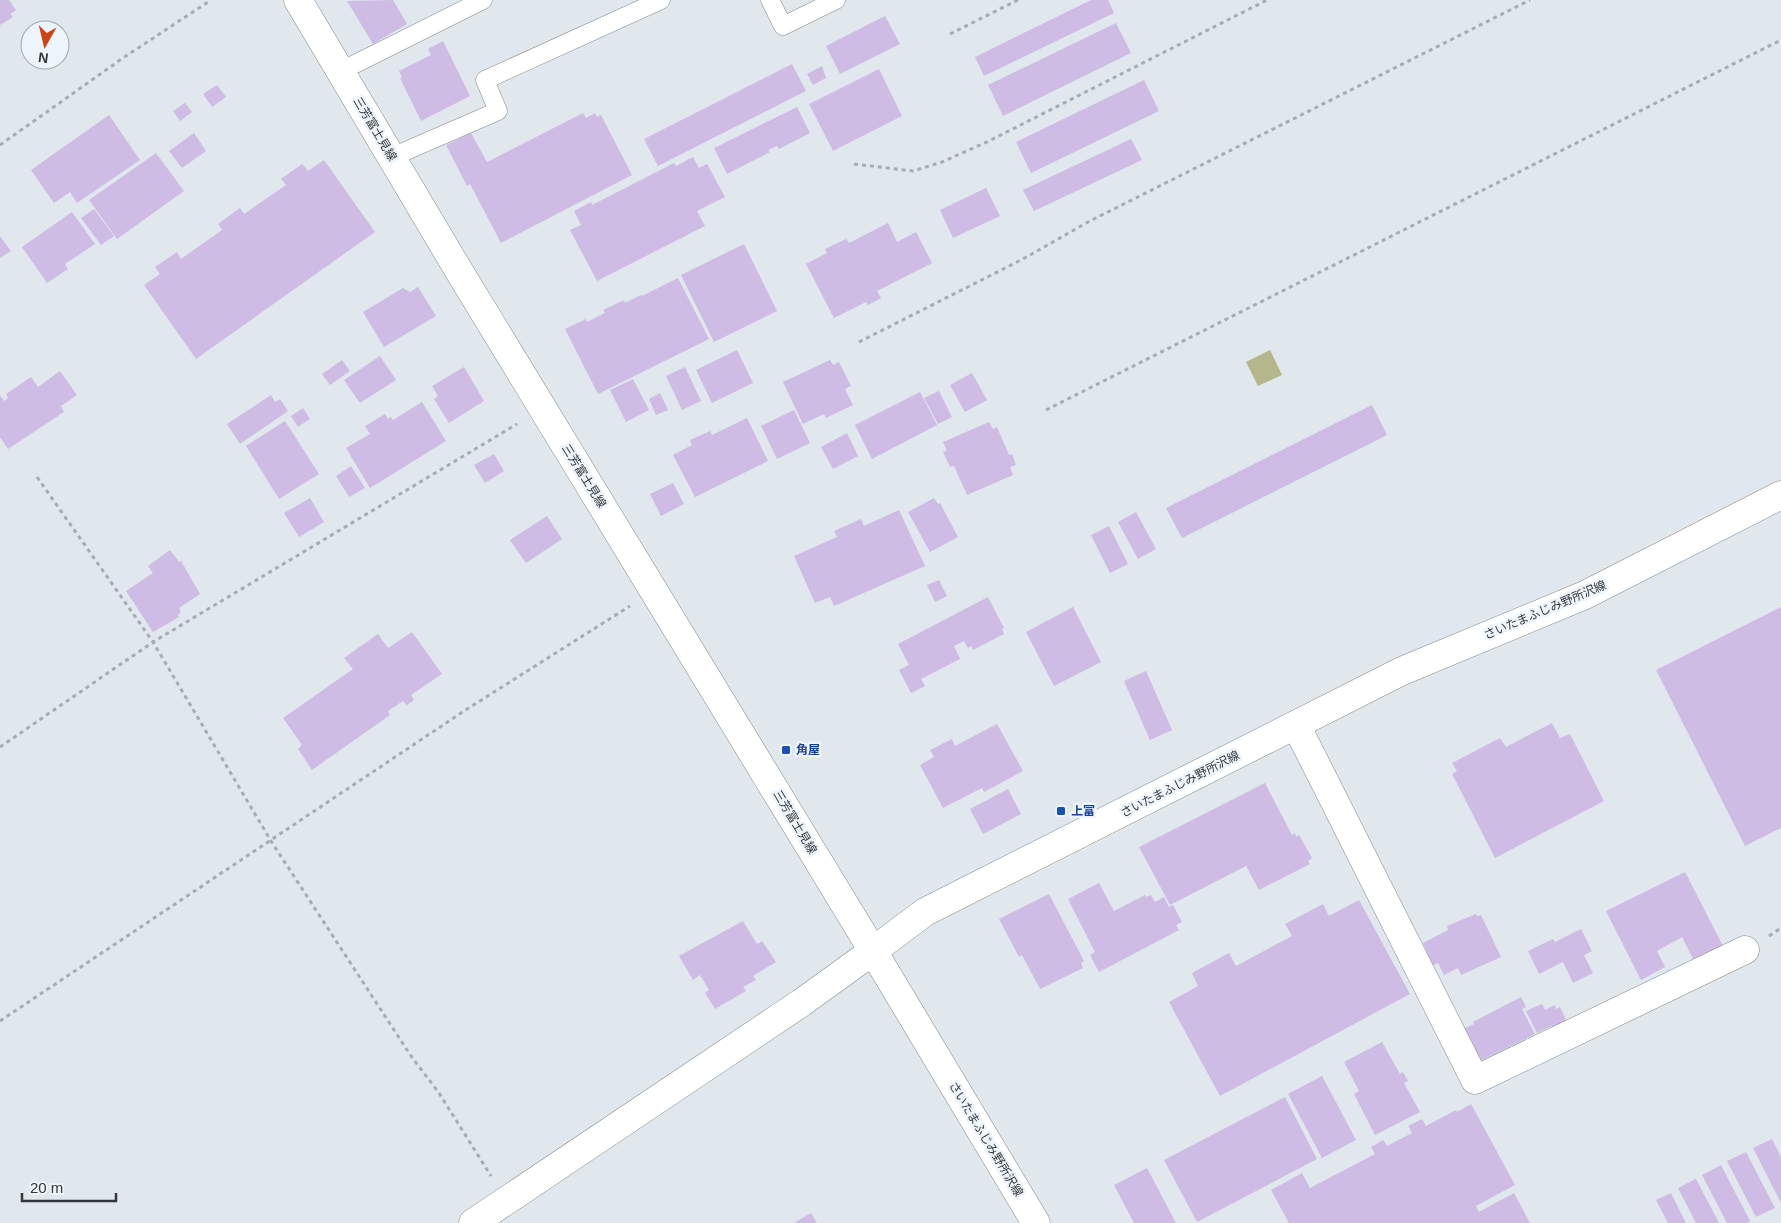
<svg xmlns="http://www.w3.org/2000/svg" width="1781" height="1223" viewBox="0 0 1781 1223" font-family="Helvetica,'Noto Sans JP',sans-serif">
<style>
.green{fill:#b4b78c}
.building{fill:#cebce5}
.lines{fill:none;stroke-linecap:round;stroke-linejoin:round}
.lane-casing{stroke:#838a90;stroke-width:19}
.street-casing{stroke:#838a90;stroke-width:29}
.secondary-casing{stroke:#838a90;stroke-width:29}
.primary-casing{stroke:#838a90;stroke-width:29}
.path{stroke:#a6acb1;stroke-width:3;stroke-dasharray:4 4;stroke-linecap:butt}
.lane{stroke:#fff;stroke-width:18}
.street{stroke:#fff;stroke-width:28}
.secondary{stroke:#fff;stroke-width:28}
.primary{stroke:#fff;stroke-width:28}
.transit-dot{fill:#1a4fb4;stroke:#edf4fb;stroke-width:2}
.labels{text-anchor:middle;stroke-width:5;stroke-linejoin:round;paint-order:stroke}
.street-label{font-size:12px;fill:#343739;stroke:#edf4fb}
.transit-label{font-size:12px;font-weight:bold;fill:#164399;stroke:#edf4fb;text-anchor:start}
</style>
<rect width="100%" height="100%" fill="#e0e7ed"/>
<!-- green -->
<polygon class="green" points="1270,350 1282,375 1258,386 1246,362"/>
<!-- building -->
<g class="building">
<polygon points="0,0 9,0 16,10 10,14 13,17 0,25"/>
<polygon points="393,0 407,24 373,44 347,1"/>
<polygon points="1091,0 1108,0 1114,13 984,76 975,57"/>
<polygon points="885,16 900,44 840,74 826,46"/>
<polygon points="1116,23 1131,53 1003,116 988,85"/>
<polygon points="443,41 470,96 421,121 400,78 402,77 399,71 431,55 428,49"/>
<polygon points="792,64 806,91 658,166 644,139"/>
<polygon points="822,66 826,78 813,85 807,74"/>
<polygon points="879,69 902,116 833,151 809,104"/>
<polygon points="1144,80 1159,111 1031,173 1016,142"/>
<polygon points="217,85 226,97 212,107 203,94"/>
<polygon points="185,103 192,112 180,121 173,111"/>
<polygon points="797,107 810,133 779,149 777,146 768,150 770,152 727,174 714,148"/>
<polygon points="583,113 586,118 595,113 597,117 601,115 632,175 501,243 470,184 467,186 446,145 471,133 487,162"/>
<polygon points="109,115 140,160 77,203 70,192 54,203 31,170"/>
<polygon points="194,133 206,151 182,168 169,151"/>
<polygon points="1131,139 1142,160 1034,211 1023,190"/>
<polygon points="156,153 184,191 117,239 89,200"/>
<polygon points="693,157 699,168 707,164 725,197 697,211 705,226 597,281 570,230 581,225 574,211 591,202 592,205 674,163 676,166"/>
<polygon points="324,160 375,232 196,359 144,285 160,274 155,267 177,252 181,259 222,230 218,224 240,208 244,214 286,185 281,179 302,164 308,171"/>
<polygon points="986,188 1000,216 953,238 940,210"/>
<polygon points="94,209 114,236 101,245 81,218"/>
<polygon points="72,212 95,244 65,264 68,269 47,283 22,247"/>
<polygon points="888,223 897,242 916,232 932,263 877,291 881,298 868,305 866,302 834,318 806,264 827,253 825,249 846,239 849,243"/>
<polygon points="0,236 11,251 0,258"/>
<polygon points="744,244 777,311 714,342 681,275"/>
<polygon points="678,278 709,339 598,394 565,329 586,319 587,322 605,313 603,310 624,300 625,303 641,295 642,296"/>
<polygon points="418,287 436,316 384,347 363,312 403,288 410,292"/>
<polygon points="737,350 753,383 712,403 696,370"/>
<polygon points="380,356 396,380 360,403 344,380"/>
<polygon points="342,360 350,371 330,385 322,374"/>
<polygon points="830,360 833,365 839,362 851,386 845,389 853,405 826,418 824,414 803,424 783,382"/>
<polygon points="464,367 484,401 449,423 434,399 438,396 432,386"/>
<polygon points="685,367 701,401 682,410 666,376"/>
<polygon points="60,371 77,395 61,406 64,412 8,449 0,437 0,395 4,401 8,398 6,394 31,377 38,387"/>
<polygon points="972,373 987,400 965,412 950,385"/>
<polygon points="633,379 649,410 626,422 610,390"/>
<polygon points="939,391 952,417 938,424 924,398"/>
<polygon points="920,392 937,425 872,459 855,425"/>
<polygon points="660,393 668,410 656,415 649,399"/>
<polygon points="271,395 275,402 280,399 288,411 240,444 227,424"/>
<polygon points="422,402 446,441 370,488 346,448 370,434 365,426 385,414 388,419 391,417 393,420"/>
<polygon points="1372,405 1387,435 1182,538 1166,508"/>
<polygon points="303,408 310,419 298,427 291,416"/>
<polygon points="794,410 810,443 777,459 761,426"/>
<polygon points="747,418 768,461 695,497 673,455 692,445 690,440 710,431 712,435"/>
<polygon points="285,421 319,474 279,499 246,446"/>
<polygon points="989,422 993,429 997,427 1009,455 1012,454 1016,465 1010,467 1013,475 967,495 954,466 950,467 943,452 947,451 943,442"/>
<polygon points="847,433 858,456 833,469 821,447"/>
<polygon points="494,454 504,471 485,483 474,465"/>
<polygon points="351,466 365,488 349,497 336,476"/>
<polygon points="673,483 684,504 661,516 650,494"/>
<polygon points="310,498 324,522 299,537 284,513"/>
<polygon points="934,498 938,504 940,503 958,537 930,552 908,512"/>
<polygon points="899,510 925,566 834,606 830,597 815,603 794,556 837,537 834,531 861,519 864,526"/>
<polygon points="1136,512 1156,549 1138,559 1118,522"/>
<polygon points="547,516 562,539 526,563 510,540"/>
<polygon points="1109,526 1128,564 1110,573 1091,535"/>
<polygon points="170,550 179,562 181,561 200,594 179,608 181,612 178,615 179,617 153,632 126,591 153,573 148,566"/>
<polygon points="939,580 947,596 935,602 927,585"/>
<polygon points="988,597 1004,628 1002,629 1004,634 973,650 971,646 968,648 964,641 954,646 960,659 921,679 925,686 911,693 899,670 909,665 898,644"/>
<polygon points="1073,607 1101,662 1054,686 1026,632"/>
<polygon points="1781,607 1781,828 1745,846 1656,670"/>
<polygon points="412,632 442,674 411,695 414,700 407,705 403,701 388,711 390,715 312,770 298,749 302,745 283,718 353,669 344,658 378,634 388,648"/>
<polygon points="1146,671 1172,730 1150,740 1124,681"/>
<polygon points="1552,723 1560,738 1570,734 1604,801 1495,858 1452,774 1457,771 1452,763 1500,738 1506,747"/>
<polygon points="997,724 1023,771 984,792 982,788 943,808 920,765 934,757 930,750 952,739 955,746"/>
<polygon points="1265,783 1292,835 1295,833 1296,837 1299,835 1312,858 1308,861 1310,864 1259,890 1246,866 1170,905 1139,847"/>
<polygon points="1008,789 1021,814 983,834 970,809"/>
<polygon points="1685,872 1723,946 1694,961 1682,937 1657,951 1665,967 1641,980 1606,911"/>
<polygon points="1099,883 1114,911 1145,895 1146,897 1151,895 1155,902 1164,897 1169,907 1173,905 1182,922 1176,925 1179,930 1099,972 1090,955 1095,952 1068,899"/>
<polygon points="1049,894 1084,961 1081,963 1083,968 1040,989 1022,955 1019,957 999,919"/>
<polygon points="1359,900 1410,994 1220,1096 1169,1002 1198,986 1192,973 1229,953 1236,966 1292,936 1285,924 1323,904 1329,916"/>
<polygon points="1476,914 1477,916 1481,915 1501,957 1461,975 1458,968 1444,975 1438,963 1433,965 1423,943 1448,930 1447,926"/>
<polygon points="743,921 757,944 762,941 776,962 753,976 756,980 743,987 746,991 715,1009 705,993 709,990 700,975 693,980 679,956"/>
<polygon points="1581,929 1592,951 1584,955 1593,973 1573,983 1563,962 1539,974 1528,951 1553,939 1555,942"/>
<polygon points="1521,997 1526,1007 1522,1009 1535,1034 1476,1063 1460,1031 1474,1024 1473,1022"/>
<polygon points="1542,1004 1545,1010 1555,1005 1556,1009 1560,1007 1568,1024 1555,1031 1552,1026 1537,1033 1526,1011"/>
<polygon points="1382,1042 1400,1074 1403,1072 1408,1081 1404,1083 1420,1112 1375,1135 1354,1094 1359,1091 1344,1062"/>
<polygon points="1322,1076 1356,1140 1322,1158 1288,1094"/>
<polygon points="1285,1097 1317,1159 1197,1222 1164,1160"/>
<polygon points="1471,1104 1515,1185 1476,1206 1479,1212 1514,1193 1530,1223 1289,1223 1271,1190 1302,1173 1310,1188 1375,1154 1371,1147 1383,1140 1387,1146 1412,1133 1408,1126 1422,1119 1426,1126 1456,1110 1457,1112"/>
<polygon points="1772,1139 1781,1157 1781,1203 1753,1148"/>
<polygon points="1746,1152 1775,1208 1756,1217 1727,1161"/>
<polygon points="1721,1165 1750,1221 1746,1223 1727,1223 1702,1175"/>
<polygon points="1147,1168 1176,1223 1134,1223 1114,1185"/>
<polygon points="1696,1179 1719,1223 1696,1223 1678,1188"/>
<polygon points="1671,1193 1686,1223 1668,1223 1656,1200"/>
<polygon points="811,1213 817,1223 794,1223"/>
</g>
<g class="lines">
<!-- lane casing -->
<g class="lane-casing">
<g id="lane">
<polyline points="770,0 783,26 836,0"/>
<polyline points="341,71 483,0"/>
<polyline points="392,157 498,111 485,80 661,0"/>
</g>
</g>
<!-- street casing -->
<g class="street-casing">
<polyline id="street" points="1296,725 1475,1080 1745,950"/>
</g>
<!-- secondary casing -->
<g class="secondary-casing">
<polyline id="secondary" points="298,0 459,271 873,951 801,1003 473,1223"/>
</g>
<!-- primary casing -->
<g class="primary-casing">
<polyline id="primary" points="1036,1223 873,951 925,912 1402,671 1585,595 1781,495"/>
</g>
<!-- path -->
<g class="path">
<polyline points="950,34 1018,0"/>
<polyline points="0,145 123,58 211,0"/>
<polyline points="854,164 913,171 942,162 989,141 1267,0"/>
<polyline points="859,342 1023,259 1088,222 1530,0"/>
<polyline points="1046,410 1781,40"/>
<polyline points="37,477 153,642 271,841 411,1056 439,1093 491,1176"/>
<polyline points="0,747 153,642 517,424"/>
<polyline points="1769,936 1781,928"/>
<polyline points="0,1021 464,711 630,606"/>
</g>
<!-- lane -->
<use href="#lane" class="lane"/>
<!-- street -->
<use href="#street" class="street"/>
<!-- secondary -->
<use href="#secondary" class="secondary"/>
<!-- primary -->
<use href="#primary" class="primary"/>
</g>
<!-- markers -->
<g class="transit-dot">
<rect x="781" y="745" width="10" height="10" rx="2.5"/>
<rect x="1056" y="806" width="10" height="10" rx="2.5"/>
</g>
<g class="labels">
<!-- street labels -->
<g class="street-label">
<text transform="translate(375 129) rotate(59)" y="4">三芳富士見線</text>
<text transform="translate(584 476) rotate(58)" y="4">三芳富士見線</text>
<text transform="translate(1545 610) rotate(-23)" y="4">さいたまふじみ野所沢線</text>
<text transform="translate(1180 784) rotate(-27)" y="4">さいたまふじみ野所沢線</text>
<text transform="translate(795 822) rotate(59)" y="4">三芳富士見線</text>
<text transform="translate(986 1139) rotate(59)" y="4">さいたまふじみ野所沢線</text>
</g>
<!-- transit labels -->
<g class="transit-label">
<text x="796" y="754">角屋</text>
<text x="1071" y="815">上富</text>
</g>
</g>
<!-- north arrow -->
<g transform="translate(45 45) rotate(188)"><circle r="24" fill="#edf4fb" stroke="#a3a8ad"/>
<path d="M0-4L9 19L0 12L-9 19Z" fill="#cc4413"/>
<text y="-8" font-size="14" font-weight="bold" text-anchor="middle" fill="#343739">N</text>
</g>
<!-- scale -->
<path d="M22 1193v8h94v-8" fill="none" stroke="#343739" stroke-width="2.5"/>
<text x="30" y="1193" font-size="15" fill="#343739" stroke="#edf4fb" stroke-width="4" paint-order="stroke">20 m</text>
</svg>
